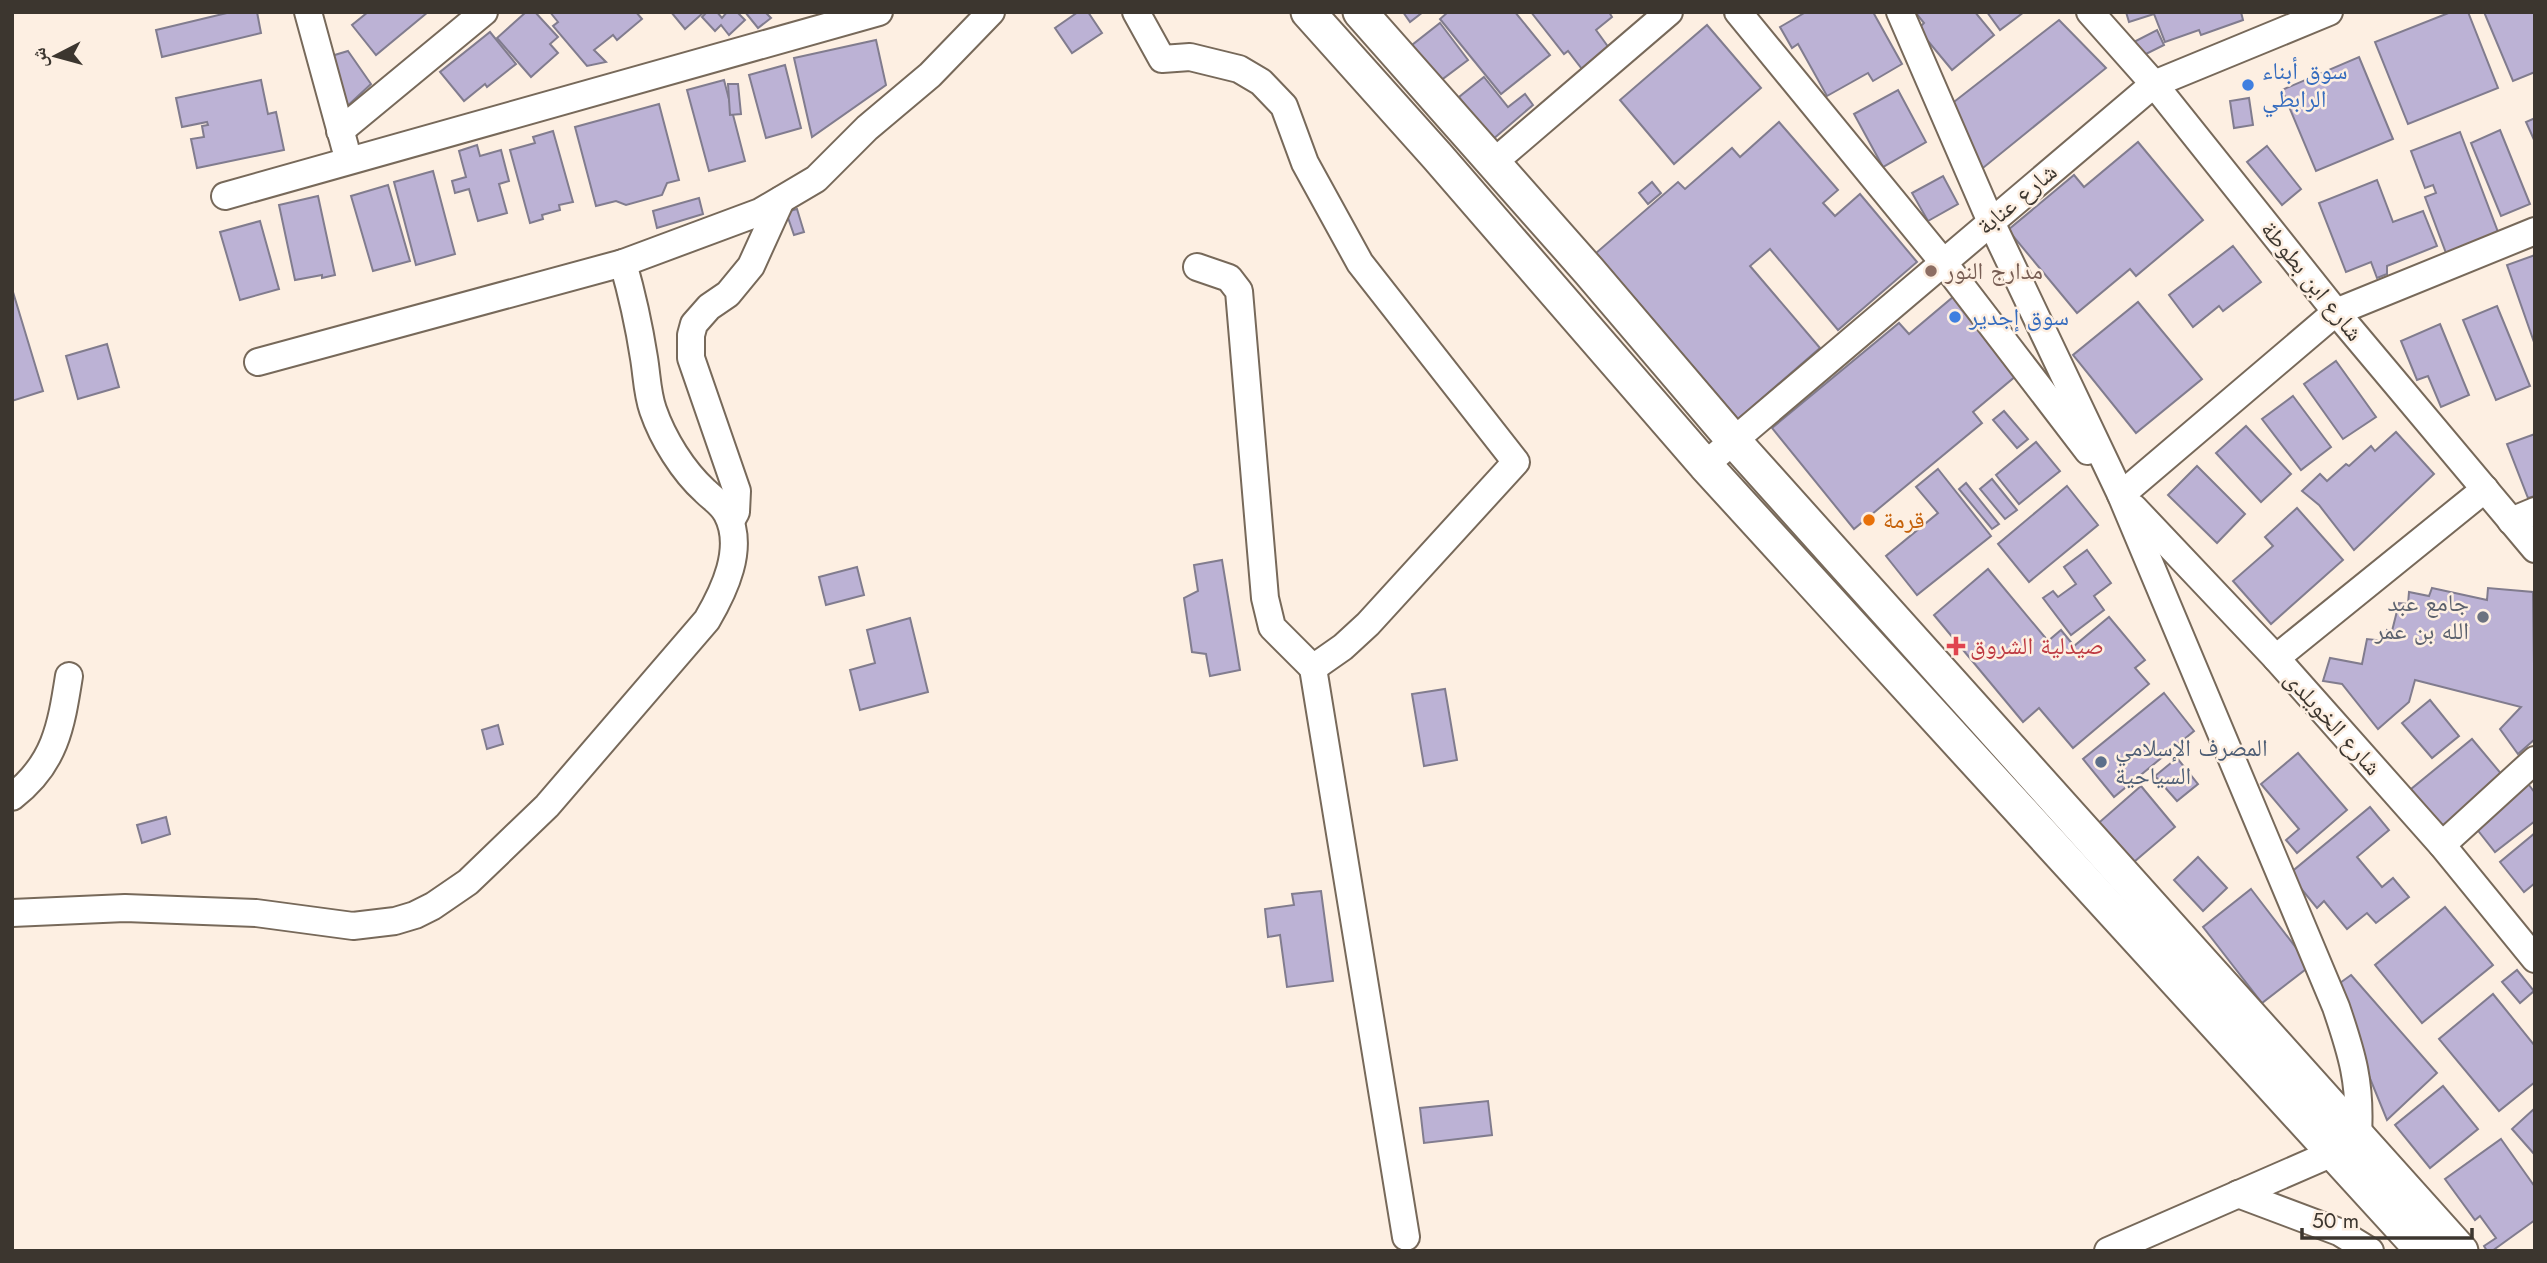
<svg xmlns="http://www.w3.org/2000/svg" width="2547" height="1263" viewBox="0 0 2547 1263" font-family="Jost,'Noto Naskh Arabic',sans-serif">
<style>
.building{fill:#bcb2d5;stroke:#817c8e;stroke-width:2}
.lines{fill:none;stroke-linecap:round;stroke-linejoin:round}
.minor-casing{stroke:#77695a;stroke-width:30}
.major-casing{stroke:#77695a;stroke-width:37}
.minor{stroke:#fff;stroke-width:26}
.major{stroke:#fff;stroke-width:33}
.shop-dot{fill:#3f7fe0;stroke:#fdefe2;stroke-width:2.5}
.education-dot{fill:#8d6e63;stroke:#fdefe2;stroke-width:2.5}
.food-dot{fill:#e8710a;stroke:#fdefe2;stroke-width:2.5}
.worship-dot{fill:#6b7280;stroke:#fdefe2;stroke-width:2.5}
.health-dot{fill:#e0444e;stroke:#fdefe2;stroke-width:2.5}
.service-dot{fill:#5c6f8a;stroke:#fdefe2;stroke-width:2.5}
.labels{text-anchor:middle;stroke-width:5;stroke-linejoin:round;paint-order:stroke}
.shop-label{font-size:24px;fill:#366cbe;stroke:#fdefe2;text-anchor:start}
.street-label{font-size:24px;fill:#3c362f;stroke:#fdefe2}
.education-label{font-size:24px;fill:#785e54;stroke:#fdefe2;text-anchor:start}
.food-label{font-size:24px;fill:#c56008;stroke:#fdefe2;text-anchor:start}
.worship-label{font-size:24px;fill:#5b616d;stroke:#fdefe2;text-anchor:end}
.health-label{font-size:24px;fill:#be3a42;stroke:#fdefe2;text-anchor:start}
.service-label{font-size:24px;fill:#4e5e75;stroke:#fdefe2;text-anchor:start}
</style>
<rect width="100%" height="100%" fill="#fdefe2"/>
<!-- building -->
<g class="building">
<polygon points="231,12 257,12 261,33 162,57 156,30"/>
<polygon points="368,12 428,12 376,55 352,25"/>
<polygon points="526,12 535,12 558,37 550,44 558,53 531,77 497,38"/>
<polygon points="550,12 636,12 642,19 617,40 613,35 594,50 606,62 587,66 553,26 558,22"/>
<polygon points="671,12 704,12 685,29"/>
<polygon points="707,12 717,12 722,18 727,12 737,12 745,20 729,35 721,25 715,31 702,17"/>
<polygon points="745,12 765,12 771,18 758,28"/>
<polygon points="1078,12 1088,12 1102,33 1072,53 1055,28"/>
<polygon points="1403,12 1423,12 1410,22"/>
<polygon points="1448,12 1515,12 1550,55 1501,94 1440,19"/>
<polygon points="1531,12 1609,12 1612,17 1596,30 1609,48 1582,69 1568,51 1564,54"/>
<polygon points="1806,12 1873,12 1902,64 1873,81 1868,73 1827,96 1798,44 1792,48 1780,27"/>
<polygon points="1915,12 1975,12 1994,35 1952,70 1918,29 1924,23"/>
<polygon points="1987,12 2024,12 2000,30"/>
<polygon points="2126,12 2241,12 2243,20 2201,35 2199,30 2165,42 2154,14 2129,22"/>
<polygon points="2451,12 2468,12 2498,88 2408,124 2375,42"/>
<polygon points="2484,12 2535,12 2535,72 2513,81"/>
<polygon points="2059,20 2106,68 1978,172 1950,105"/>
<polygon points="1440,23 1468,60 1440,81 1412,45"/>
<polygon points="1707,25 1761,88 1674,164 1620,100"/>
<polygon points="2157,30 2164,45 2138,58 2130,44"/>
<polygon points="490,32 516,64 487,87 485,84 464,101 440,72"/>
<polygon points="876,40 886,85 812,137 794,58"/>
<polygon points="348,51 371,84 343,110 328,57"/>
<polygon points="2359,57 2393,139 2316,171 2282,90"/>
<polygon points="785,65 801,128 766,138 749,75"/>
<polygon points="1484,77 1508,107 1525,94 1533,105 1492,140 1459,97"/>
<polygon points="261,80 268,114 276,112 284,150 197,168 191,139 204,137 202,126 208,125 207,122 182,127 176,98"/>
<polygon points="724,80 745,161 709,171 687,90"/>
<polygon points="728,84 738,84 741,114 730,115"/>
<polygon points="1898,90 1926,142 1883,167 1854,114"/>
<polygon points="2249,98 2253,125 2234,128 2230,101"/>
<polygon points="659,104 679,180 667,183 662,195 626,205 616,201 596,206 575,127"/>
<polygon points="2535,118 2535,142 2526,122"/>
<polygon points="1779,122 1838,190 1823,203 1835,216 1860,194 1917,262 1838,330 1770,249 1750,266 1820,348 1738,419 1596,253 1678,182 1685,189 1732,148 1740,157"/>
<polygon points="2500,130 2530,204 2501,216 2471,143"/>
<polygon points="553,131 573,202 559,205 560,210 542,215 543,219 530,223 510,150 535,143 533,137"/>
<polygon points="2460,132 2498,232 2446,253 2425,197 2436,193 2433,185 2425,188 2411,151"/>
<polygon points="2138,142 2203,220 2136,276 2130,269 2077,313 2008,230 2074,175 2084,187"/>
<polygon points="477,145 480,156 501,150 509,181 499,184 507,213 478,221 469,189 455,193 452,181 466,177 459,151"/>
<polygon points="2267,146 2301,189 2282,205 2247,162"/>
<polygon points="433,171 455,254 416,265 394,182"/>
<polygon points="1943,176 1958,204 1928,221 1912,193"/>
<polygon points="2377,180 2393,222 2423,211 2437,246 2387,266 2387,274 2377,278 2371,262 2346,272 2319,203"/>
<polygon points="1652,182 1661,193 1648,204 1639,193"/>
<polygon points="388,185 410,261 373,271 351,196"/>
<polygon points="318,196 335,275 322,278 322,275 295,280 279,205"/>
<polygon points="699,198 703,214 657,228 653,211"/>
<polygon points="797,209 804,232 794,235 786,212"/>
<polygon points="260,221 279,289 240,300 220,232"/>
<polygon points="2233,246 2261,282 2223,311 2219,306 2193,327 2169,295"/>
<polygon points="2535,255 2535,345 2507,265"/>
<polygon points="13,292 43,391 12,401 12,293"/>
<polygon points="1953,297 2017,375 1973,412 1982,423 1854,529 1772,428 1899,323 1909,334"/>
<polygon points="2138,302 2202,379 2136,433 2073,355"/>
<polygon points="2497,306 2530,386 2496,400 2463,320"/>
<polygon points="2440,324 2469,395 2441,407 2428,376 2417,380 2401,341"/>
<polygon points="107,344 119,387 78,399 66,356"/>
<polygon points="2336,361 2376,417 2343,439 2304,384"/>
<polygon points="2293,396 2331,447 2301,470 2262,419"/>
<polygon points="2004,411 2028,439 2017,448 1993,420"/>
<polygon points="2246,426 2291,474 2261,502 2216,453"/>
<polygon points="2396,432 2434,474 2354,550 2319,505 2302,491 2320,474 2327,481 2346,464 2349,466 2371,446 2375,451"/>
<polygon points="2535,434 2535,496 2528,498 2507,444"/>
<polygon points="2036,442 2060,471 2019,504 1996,475"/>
<polygon points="2197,466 2245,514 2217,543 2168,495"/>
<polygon points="1938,469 1991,536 1917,595 1886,556 1938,513 1916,487"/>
<polygon points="1992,479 2017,510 2005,519 1980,489"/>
<polygon points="1966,483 1999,524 1992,529 1959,489"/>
<polygon points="2067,486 2098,525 2029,582 1998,544"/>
<polygon points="2297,508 2343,560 2271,624 2233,581 2273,546 2265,537"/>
<polygon points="2087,550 2111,583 2094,596 2104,610 2071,635 2043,598 2053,591 2058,597 2076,584 2064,567"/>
<polygon points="1222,560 1240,670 1210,676 1206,654 1192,652 1184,598 1198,591 1194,565"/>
<polygon points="857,567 864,595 826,605 819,577"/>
<polygon points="1988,569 2048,641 2061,630 2074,646 2109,617 2145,660 2135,668 2149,684 2073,748 2039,708 2023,722 1934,615"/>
<polygon points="2432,588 2487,600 2488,588 2533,592 2535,739 2518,754 2500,729 2521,707 2415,680 2409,702 2378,729 2342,684 2323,681 2330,658 2362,664 2367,639 2385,641 2387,630 2392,631 2399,603 2408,604 2409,592 2429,596"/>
<polygon points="910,618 928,692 860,710 850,670 875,663 867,630"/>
<polygon points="1445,689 1457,760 1424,766 1412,694"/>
<polygon points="2164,693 2194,731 2114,797 2083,759"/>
<polygon points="2430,700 2459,736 2432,758 2402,723"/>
<polygon points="498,725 503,744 487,749 482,730"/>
<polygon points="2472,739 2503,776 2435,832 2405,794"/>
<polygon points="2298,753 2347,810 2297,853 2286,840 2299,829 2261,784"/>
<polygon points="2177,758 2198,784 2177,801 2155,776"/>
<polygon points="2526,781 2535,793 2535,821 2495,852 2472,823"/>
<polygon points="2141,786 2175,827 2128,867 2094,827"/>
<polygon points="2370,807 2389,830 2357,857 2382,887 2393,878 2409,897 2376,923 2367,913 2347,929 2324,901 2317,908 2289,874"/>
<polygon points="166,817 170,834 142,843 137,825"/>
<polygon points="2535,833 2535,883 2524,892 2500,862"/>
<polygon points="2198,857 2227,888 2203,911 2174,880"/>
<polygon points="2251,889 2310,966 2262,1003 2203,927"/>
<polygon points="1321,891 1333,981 1287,987 1280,935 1268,937 1265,909 1294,905 1292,894"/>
<polygon points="2445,907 2493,965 2422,1023 2375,965"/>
<polygon points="2517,970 2534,991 2520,1003 2502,982"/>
<polygon points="2351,975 2437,1073 2387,1120 2333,988"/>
<polygon points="2493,994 2535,1046 2535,1082 2499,1111 2439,1039"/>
<polygon points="2443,1086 2478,1129 2430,1168 2395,1125"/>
<polygon points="1488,1101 1492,1135 1424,1143 1420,1108"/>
<polygon points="2535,1108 2535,1155 2512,1129"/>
<polygon points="2501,1139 2535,1187 2535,1220 2492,1251 2487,1251 2484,1246 2496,1238 2480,1216 2475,1220 2445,1179"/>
</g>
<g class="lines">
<!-- minor casing -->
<g class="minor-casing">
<g id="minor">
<polyline points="308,12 345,147"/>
<polyline points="1136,12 1162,59 1190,57 1239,69 1261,82 1284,106 1305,163 1360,263 1516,462 1368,624 1343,647 1313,668 1272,627 1265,598 1239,291 1229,278 1197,267"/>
<polyline points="1738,12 1943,262 2088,451"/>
<path d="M1900,12L1991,222L2121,495L2336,1007C2352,1054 2361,1083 2358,1134L2335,1152L2108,1251"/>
<polyline points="2090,12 2154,84 2336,312 2535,549"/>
<polyline points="340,131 484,12"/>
<polyline points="1494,162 1669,12"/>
<polyline points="225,196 879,12"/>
<polyline points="258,362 623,263 760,212 816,179 867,128 930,75 991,12"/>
<polyline points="1705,465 2154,84 2329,12"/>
<polyline points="2121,495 2336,312 2535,231"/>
<polyline points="2134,508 2276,658 2442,845 2535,959"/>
<polyline points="731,521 736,512 737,491 691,358 691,335 694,324 709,307 728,294 751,266 781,200"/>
<polyline points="2511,521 2535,511"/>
<polyline points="2276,658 2485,489"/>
<polyline points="1313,668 1406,1237"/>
<path d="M12,797C55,764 61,727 69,676"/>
<polyline points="2442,845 2535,760"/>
<path d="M12,913L125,908L256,913L353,926L395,921L415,915L433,906L468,882L547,806L707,620C724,591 745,548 727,514C722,504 713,499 705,491C683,471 663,439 653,410C647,393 647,376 644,358C639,326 632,294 623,263"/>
<polyline points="2238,1194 2339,1232 2370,1251"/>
</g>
</g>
<!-- major casing -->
<g class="major-casing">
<g id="major">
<polyline points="1308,12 1437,156 1705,465 2423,1251"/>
<polyline points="1360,12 1589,271 1734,441 2461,1251"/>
</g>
</g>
<!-- minor -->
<use href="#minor" class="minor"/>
<!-- major -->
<use href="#major" class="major"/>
</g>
<!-- markers -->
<g class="shop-dot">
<circle cx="2248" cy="85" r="7"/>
<circle cx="1955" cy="317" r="7"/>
</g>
<circle class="education-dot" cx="1931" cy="271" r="7"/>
<circle class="food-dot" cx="1869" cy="520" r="7"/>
<circle class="worship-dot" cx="2483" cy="617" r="7"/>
<path class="health-dot" d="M1952.5 635.5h7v7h7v7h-7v7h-7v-7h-7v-7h7z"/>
<circle class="service-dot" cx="2101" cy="762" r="7"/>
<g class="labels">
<!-- shop labels -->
<g class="shop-label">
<text x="2262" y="79">سوق أبناء<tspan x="2262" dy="28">الرابطي</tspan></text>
<text x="1969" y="325">سوق إجدير</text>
</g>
<!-- street labels -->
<g class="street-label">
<text transform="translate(2017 199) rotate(-40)" y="8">شارع عنابة</text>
<text transform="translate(2312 281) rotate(51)" y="8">شارع ابن بطوطة</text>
<text transform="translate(2333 723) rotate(48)" y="8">شارع الخويلدى</text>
</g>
<!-- education labels -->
<g class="education-label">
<text x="1945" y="279">مدارج النور</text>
</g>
<!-- food labels -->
<g class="food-label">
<text x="1883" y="528">قرمة</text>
</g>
<!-- worship labels -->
<g class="worship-label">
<text x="2469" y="611">جامع عبد<tspan x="2469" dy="28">الله بن عمر</tspan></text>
</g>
<!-- health labels -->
<g class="health-label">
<text x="1970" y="654">صيدلية الشروق</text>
</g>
<!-- service labels -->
<g class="service-label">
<text x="2115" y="756">المصرف الإسلامي<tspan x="2115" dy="28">السياحية</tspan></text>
</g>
</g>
<!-- border -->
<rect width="2547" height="1263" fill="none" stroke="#3c362f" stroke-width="28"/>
<!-- north arrow -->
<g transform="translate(56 56) rotate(264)" stroke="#fdefe2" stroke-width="5" paint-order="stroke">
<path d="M0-5L12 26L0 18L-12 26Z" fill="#3c362f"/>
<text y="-10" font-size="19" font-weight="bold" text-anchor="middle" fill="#3c362f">ش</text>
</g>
<!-- scale -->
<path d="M2302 1228v10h170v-10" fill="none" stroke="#3c362f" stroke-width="3.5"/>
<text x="2312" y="1228" font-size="21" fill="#3c362f" stroke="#fdefe2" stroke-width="5" paint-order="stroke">50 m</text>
</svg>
